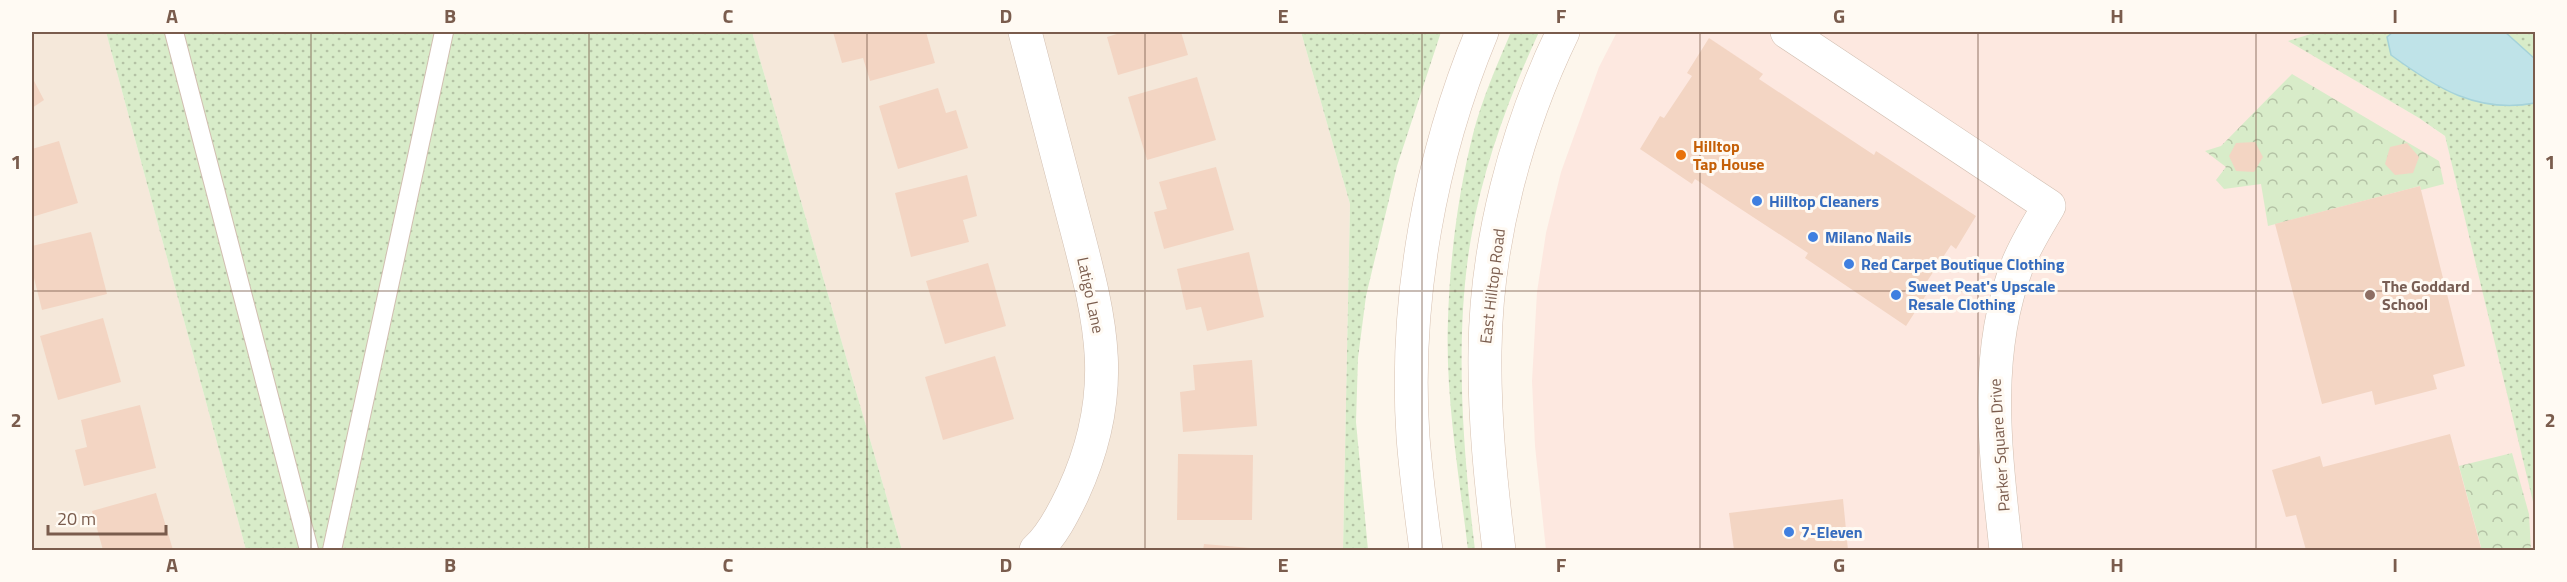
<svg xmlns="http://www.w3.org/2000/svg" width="2567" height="582" viewBox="0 0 2567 582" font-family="'Titillium Web',sans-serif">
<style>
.residential{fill:#f5e8da}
.commercial{fill:#fde8e0}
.grass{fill:url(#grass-dots)}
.park{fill:url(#park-crowns)}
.water{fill:#bfe3e8;stroke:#a5d3da;stroke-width:1.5}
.building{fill:#f3d5c3}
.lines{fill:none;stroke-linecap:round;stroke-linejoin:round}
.lane-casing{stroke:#d1beb0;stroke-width:20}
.street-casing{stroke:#d1beb0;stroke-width:34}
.secondary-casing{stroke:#d6c0b0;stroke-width:34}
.lane{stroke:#fff;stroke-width:18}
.street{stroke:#fff;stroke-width:33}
.secondary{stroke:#fff;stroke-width:33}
.grid{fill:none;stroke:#7a5c4d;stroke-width:1.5;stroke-opacity:0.55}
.food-dot{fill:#e8710a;stroke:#fffaf3;stroke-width:2}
.shop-dot{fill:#3f7fe0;stroke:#fffaf3;stroke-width:2}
.education-dot{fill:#8d6e63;stroke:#fffaf3;stroke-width:2}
.labels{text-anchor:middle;stroke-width:6;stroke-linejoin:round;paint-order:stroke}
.food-label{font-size:16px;font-weight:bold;fill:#c56008;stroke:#fffaf3;text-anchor:start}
.shop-label{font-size:16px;font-weight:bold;fill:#366cbe;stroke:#fffaf3;text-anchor:start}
.street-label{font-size:16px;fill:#7a5c4d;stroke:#fffaf3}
.education-label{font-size:16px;font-weight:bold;fill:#785e54;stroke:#fffaf3;text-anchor:start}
.neatline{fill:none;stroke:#7a5c4d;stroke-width:2}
.grid-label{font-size:20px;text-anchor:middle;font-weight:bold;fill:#7a5c4d}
</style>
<defs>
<pattern id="grass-dots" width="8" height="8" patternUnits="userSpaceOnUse" patternTransform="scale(1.5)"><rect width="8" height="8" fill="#d8ecc9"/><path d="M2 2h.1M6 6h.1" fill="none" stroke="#b4c2a5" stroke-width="1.8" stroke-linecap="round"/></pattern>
<pattern id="park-crowns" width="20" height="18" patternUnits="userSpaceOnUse" patternTransform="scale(1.5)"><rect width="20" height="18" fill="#d8ecc9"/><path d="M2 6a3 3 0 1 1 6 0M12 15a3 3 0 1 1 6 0" fill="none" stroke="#b4c2a5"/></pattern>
</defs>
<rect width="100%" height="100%" fill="#fdf6ec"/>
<!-- residential -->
<g class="residential">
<polygon points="32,32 106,32 246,550 32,550"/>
<polygon points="752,32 1301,32 1350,204 1343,550 902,550"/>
</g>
<!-- commercial -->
<polygon class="commercial" points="1617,32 2317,32 2289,41 2419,118 2445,136 2536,510 2535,550 1546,550 1535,446 1532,381 1537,292 1546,233 1561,172 1599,67"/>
<!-- grass -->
<g class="grass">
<polygon points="106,32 752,32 902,550 246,550"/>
<polygon points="1301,32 1441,32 1397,166 1366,296 1358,358 1356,422 1368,550 1343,550 1350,204"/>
<path d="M1511,32H1539C1509,97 1483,167 1471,238C1454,337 1463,452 1475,550H1468C1459,474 1445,396 1448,319C1450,257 1458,194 1473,134C1482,99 1497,65 1511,32Z"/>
<polygon points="2317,32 2535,32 2535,510 2445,136 2419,118 2288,41"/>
</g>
<!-- park -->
<g class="park">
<polygon points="2292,74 2439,161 2444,184 2421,190 2420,186 2268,226 2261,184 2224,189 2216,180 2226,167 2205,151 2221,146"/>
<polygon points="2512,453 2529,514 2531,550 2470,550 2481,547 2459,466"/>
</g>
<!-- water -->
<path class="water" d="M2393,32H2505L2535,59V103C2478,114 2436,88 2391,55L2387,37Z"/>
<!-- building -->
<g class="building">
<polygon points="833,32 926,32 935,63 870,81 863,58 842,63"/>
<polygon points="1120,32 1181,32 1188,55 1118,75 1107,37 1120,33"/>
<polygon points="1709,38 1763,74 1759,79 1874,155 1876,151 1976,216 1956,249 1951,245 1922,289 1928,292 1906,326 1805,258 1808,253 1695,179 1692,184 1640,149 1660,116 1664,118 1692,76 1687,73"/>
<polygon points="32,77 44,100 32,108"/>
<polygon points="1197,77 1216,140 1147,160 1128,97"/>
<polygon points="938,88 946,113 956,110 968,148 898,169 879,106"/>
<polygon points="59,141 78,203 32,217 32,149"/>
<polygon points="2255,142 2263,157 2254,172 2236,171 2229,156 2236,143"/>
<polygon points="2407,143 2419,157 2413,173 2395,175 2385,164 2390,147"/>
<polygon points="1216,167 1234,230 1164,249 1154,212 1167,209 1159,182"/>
<polygon points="967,175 977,216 963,220 969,242 911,257 895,193"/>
<polygon points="2420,186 2465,366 2433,375 2437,389 2375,405 2372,391 2322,404 2275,224"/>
<polygon points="91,232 107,294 42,310 32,270 32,246"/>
<polygon points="1249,252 1264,317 1207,331 1201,307 1186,310 1177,269"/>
<polygon points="988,263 1006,326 945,344 926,281"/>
<polygon points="103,318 121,382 58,400 40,336"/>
<polygon points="995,356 1014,419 943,440 925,377"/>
<polygon points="1252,360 1257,426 1183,432 1180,392 1195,390 1193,365"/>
<polygon points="140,405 156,468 84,486 75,450 87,447 81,420"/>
<polygon points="2450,434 2481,548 2470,550 2306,550 2296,515 2286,517 2272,470 2320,456 2323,467"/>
<polygon points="1178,454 1253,455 1252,520 1177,520"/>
<polygon points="156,493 173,550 103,550 92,511"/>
<polygon points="1843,499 1848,550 1734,550 1729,513"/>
<polygon points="1204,544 1262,549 1262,550 1203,550"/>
</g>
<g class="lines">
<!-- lane casing -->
<g class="lane-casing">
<g id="lane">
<polyline points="174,32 309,550"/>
<polyline points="332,550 444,32"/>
</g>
</g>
<!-- street casing -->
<g class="street-casing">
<g id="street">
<path d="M1025,32C1040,89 1055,147 1070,204C1098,312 1123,385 1073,493C1064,512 1052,536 1036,550"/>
<path d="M1787,32L2049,206C2038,225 2025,245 2017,266C1982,358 1996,455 2006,550"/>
</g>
</g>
<!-- secondary casing -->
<g class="secondary-casing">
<g id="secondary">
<path d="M1426,550C1421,513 1416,475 1413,437C1404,301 1430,157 1482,32"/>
<path d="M1499,550C1491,484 1484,418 1485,351C1486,243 1516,129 1563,32"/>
</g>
</g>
<!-- lane -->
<use href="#lane" class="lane"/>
<!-- street -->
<use href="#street" class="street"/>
<!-- secondary -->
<use href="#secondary" class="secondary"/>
</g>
<!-- grid -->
<path class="grid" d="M311,32V550M589,32V550M867,32V550M1145,32V550M1422,32V550M1700,32V550M1978,32V550M2256,32V550M32,291H2536"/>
<!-- markers -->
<circle class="food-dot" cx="1681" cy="155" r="6"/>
<g class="shop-dot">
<circle cx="1757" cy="201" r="6"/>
<circle cx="1813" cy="237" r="6"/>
<circle cx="1849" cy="264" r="6"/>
<circle cx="1896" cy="295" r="6"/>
<circle cx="1789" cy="532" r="6"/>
</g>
<circle class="education-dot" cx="2370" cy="295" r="6"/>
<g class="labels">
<!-- food labels -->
<g class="food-label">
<text x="1693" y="152">Hilltop<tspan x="1693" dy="18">Tap House</tspan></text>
</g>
<!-- shop labels -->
<g class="shop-label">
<text x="1769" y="207">Hilltop Cleaners</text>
<text x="1825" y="243">Milano Nails</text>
<text x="1861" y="270">Red Carpet Boutique Clothing</text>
<text x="1908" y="292">Sweet Peat's Upscale<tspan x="1908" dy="18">Resale Clothing</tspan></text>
<text x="1801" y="538">7-Eleven</text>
</g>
<!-- street labels -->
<g class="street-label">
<text transform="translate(1492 286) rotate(-83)" y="6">East Hilltop Road</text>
<text transform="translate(1091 295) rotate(78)" y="6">Latigo Lane</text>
<text transform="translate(1999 445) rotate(-94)" y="6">Parker Square Drive</text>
</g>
<!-- education labels -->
<g class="education-label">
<text x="2382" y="292">The Goddard<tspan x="2382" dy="18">School</tspan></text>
</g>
</g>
<!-- border -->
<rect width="2567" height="582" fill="none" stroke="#fffaf3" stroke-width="66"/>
<!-- scale -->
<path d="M48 525v9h118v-9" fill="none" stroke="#7a5c4d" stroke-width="3"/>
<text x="57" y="525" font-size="18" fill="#7a5c4d" stroke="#fffaf3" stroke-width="4.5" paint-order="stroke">20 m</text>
<rect x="33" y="33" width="2501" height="516" class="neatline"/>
<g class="grid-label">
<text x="172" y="23">A</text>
<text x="450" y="23">B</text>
<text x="728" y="23">C</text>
<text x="1006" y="23">D</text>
<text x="1283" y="23">E</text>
<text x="1561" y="23">F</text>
<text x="1839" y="23">G</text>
<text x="2117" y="23">H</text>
<text x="2395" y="23">I</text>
<text x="16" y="169">1</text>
<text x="2550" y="169">1</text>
<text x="16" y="427">2</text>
<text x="2550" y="427">2</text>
<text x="172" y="572">A</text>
<text x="450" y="572">B</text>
<text x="728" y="572">C</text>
<text x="1006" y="572">D</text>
<text x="1283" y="572">E</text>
<text x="1561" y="572">F</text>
<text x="1839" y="572">G</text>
<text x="2117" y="572">H</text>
<text x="2395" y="572">I</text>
</g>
</svg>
